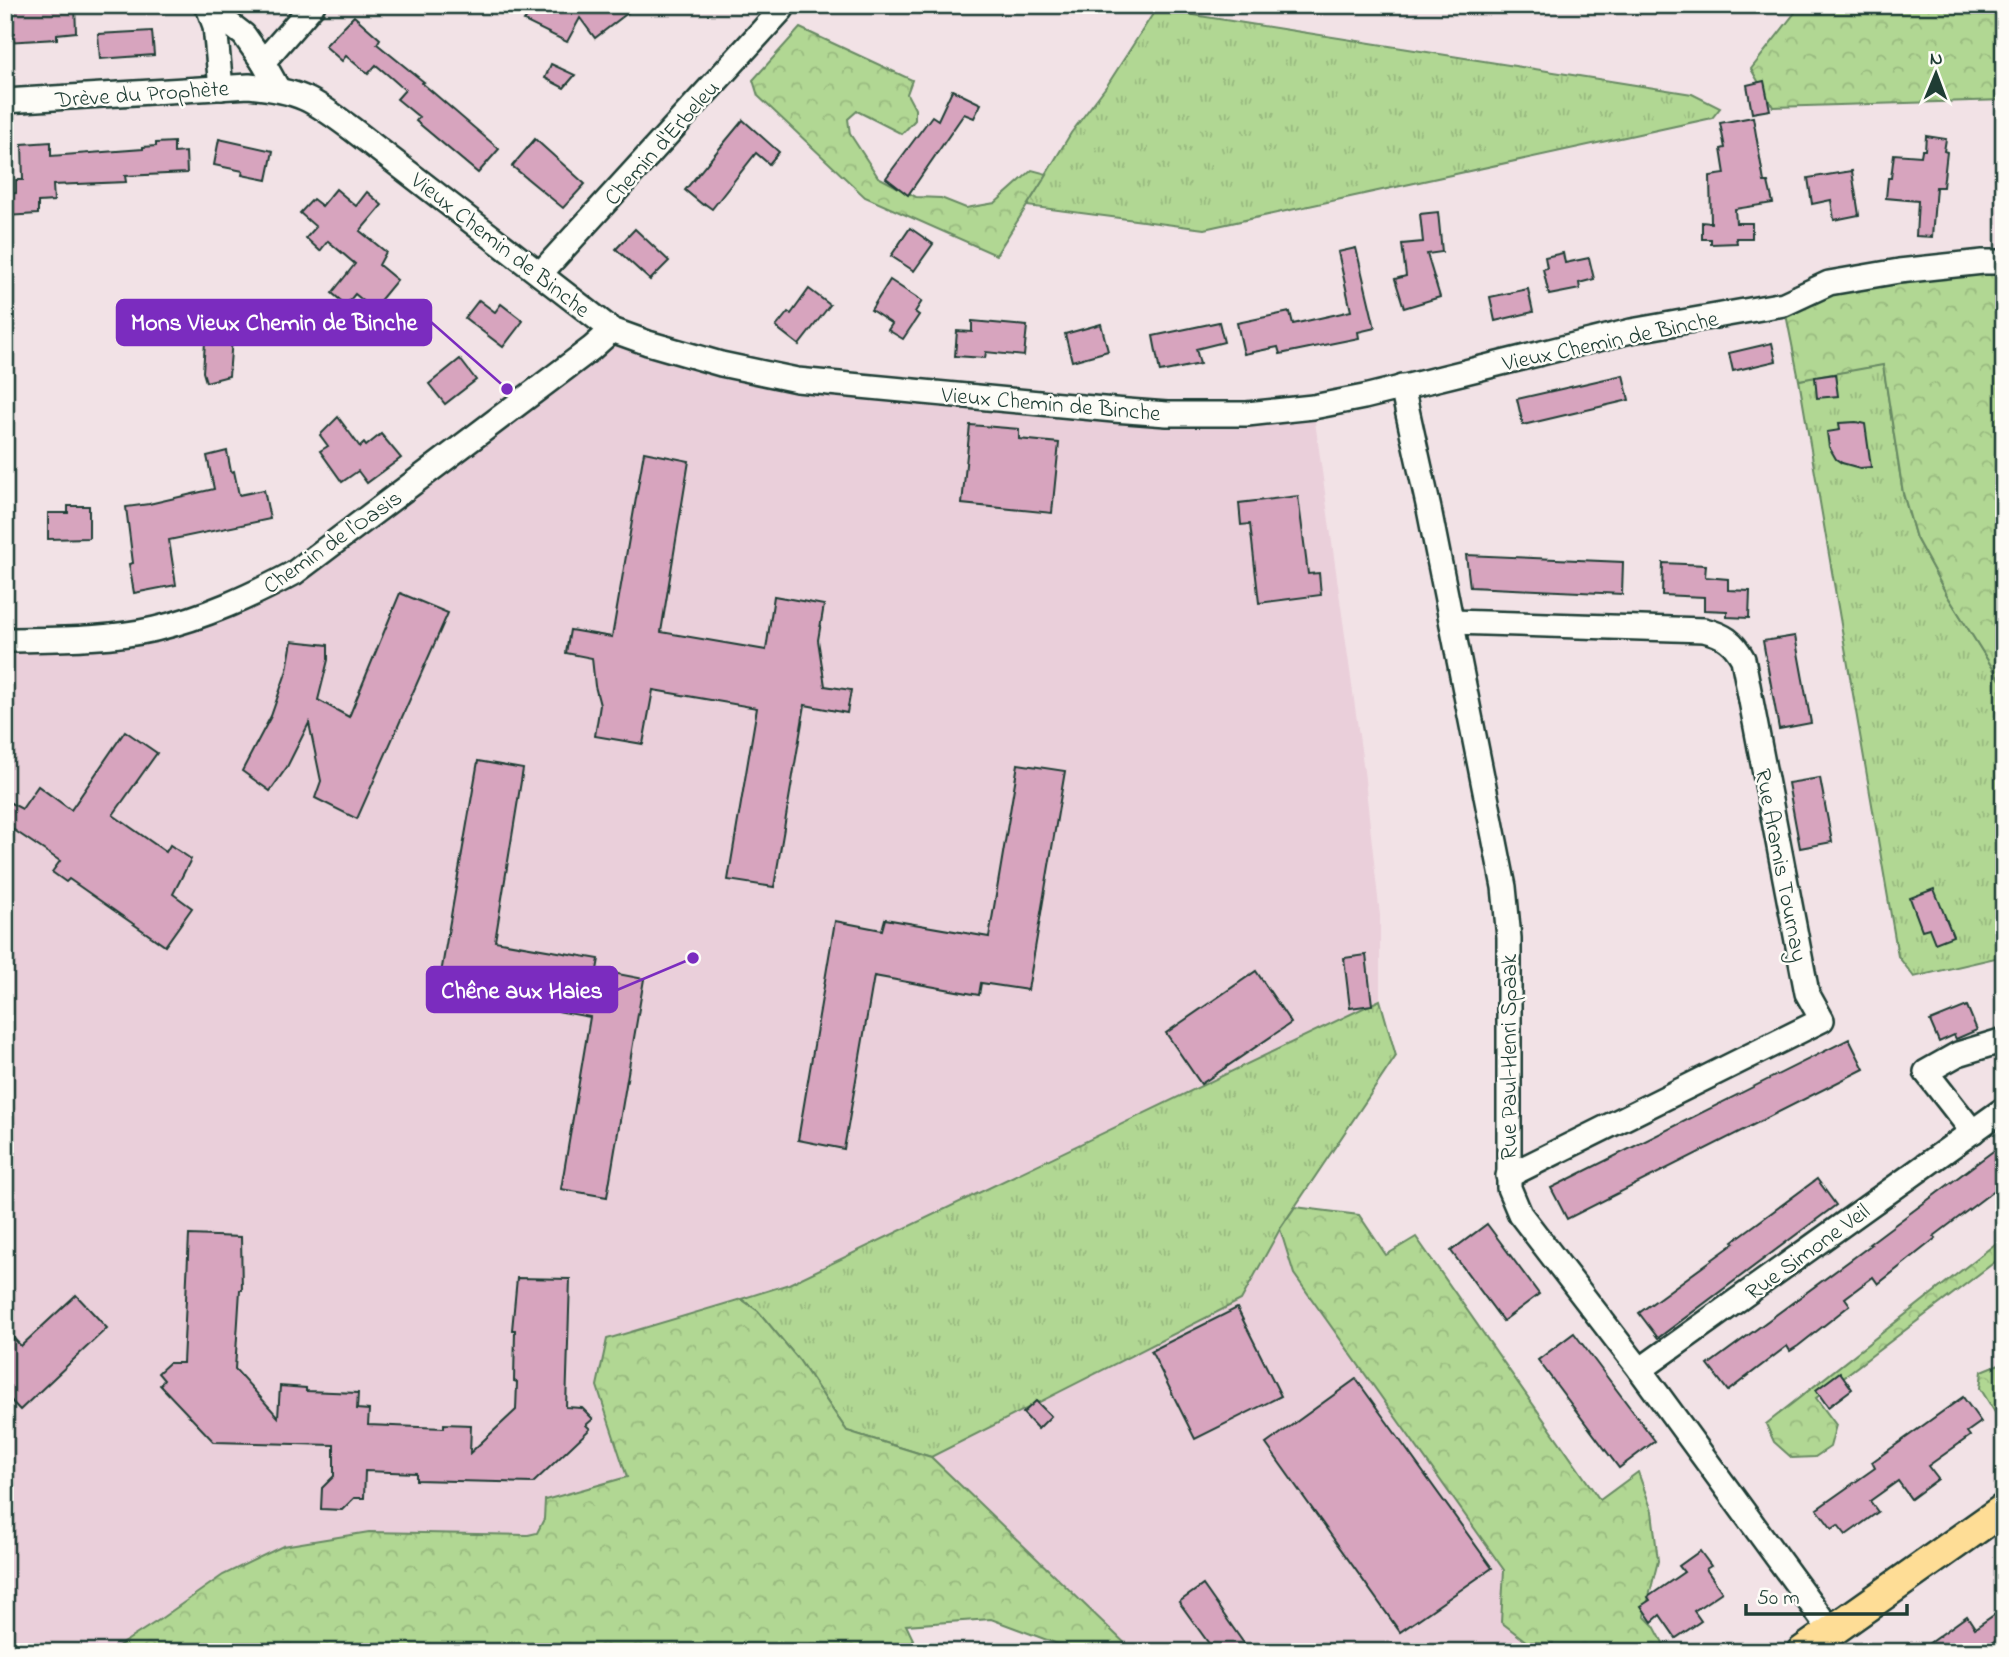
<svg xmlns="http://www.w3.org/2000/svg" width="2009" height="1657" viewBox="0 0 2009 1657" font-family="'Indie Flower',sans-serif">
<style>
.built{fill:#eacfda}
.grass{fill:url(#grass-tufts);stroke:#688a64;stroke-width:2}
.forest{fill:url(#forest-crowns);stroke:#688a64;stroke-width:2}
.building{fill:#d7a4be;stroke:#1f3d34;stroke-width:2}
.lines{fill:none;stroke-linecap:round;stroke-linejoin:round}
.minor-casing{stroke:#1f3d34;stroke-width:28}
.major-casing{stroke:#1f3d34;stroke-width:35}
.minor{stroke:#fdfcf7;stroke-width:23}
.major{stroke:#fedd96;stroke-width:30}
.labels{text-anchor:middle;stroke-width:5;stroke-linejoin:round;paint-order:stroke}
.street-label{font-size:23px;fill:#1f3d34;stroke:#fdfcf7}
.leader{fill:none;stroke:#7b2cbf;stroke-width:2.5}
.callout-dot{fill:#7b2cbf;stroke:#fdfcf7;stroke-width:2.5}
.callout{fill:#7b2cbf;stroke:#7b2cbf;stroke-width:2.5}
.callout-label{font-size:24px;text-anchor:middle;font-weight:bold;fill:#fff}
</style>
<defs>
<pattern id="grass-tufts" width="24" height="20" patternUnits="userSpaceOnUse" patternTransform="scale(1.75)"><rect width="24" height="20" fill="#b1d793"/><path d="M3 7l-1-3M5 7V3M7 7l1-3M15 17l-1-3M17 17v-4M19 17l1-3" fill="none" stroke="#98b97f"/></pattern>
<pattern id="forest-crowns" width="20" height="18" patternUnits="userSpaceOnUse" patternTransform="scale(1.75)"><rect width="20" height="18" fill="#b1d793"/><path d="M2 6a3 3 0 1 1 6 0M12 15a3 3 0 1 1 6 0" fill="none" stroke="#98b97f"/></pattern>
</defs>
<rect width="100%" height="100%" fill="#f2e2e6"/>
<filter id="ink" filterUnits="userSpaceOnUse"><feTurbulence type="fractalNoise" baseFrequency=".0143" numOctaves="2"/><feDisplacementMap in="SourceGraphic" scale="14" xChannelSelector="R" yChannelSelector="G"/><feConvolveMatrix kernelMatrix="1 2 1 2 8 2 1 2 1" color-interpolation-filters="sRGB"/></filter>
<g filter="url(#ink)">
<!-- built -->
<polygon class="built" points="612,330 721,364 1114,410 1313,407 1364,771 1380,916 1380,1000 1396,1056 1280,1230 1294,1274 1504,1570 1502,1622 1654,1626 1668,1652 1134,1652 931,1457 847,1431 799,1360 758,1311 597,1386 628,1478 546,1500 544,1520 537,1533 159,1620 109,1652 5,1652 5,640 109,636 243,600"/>
<!-- grass -->
<g class="grass">
<polygon points="1156,9 1692,94 1720,108 1712,118 1204,229 1027,206 1071,133 1108,84"/>
<polygon points="1883,364 1903,493 1916,538 1947,595 2004,686 2004,956 1914,977 1898,956 1799,380"/>
<polygon points="1380,1000 1396,1056 1280,1229 1241,1300 931,1457 847,1431 799,1360 758,1311 741,1299 789,1284"/>
</g>
<!-- forest -->
<g class="forest">
<polygon points="1801,5 2004,5 2004,100 1773,107 1751,69"/>
<polygon points="800,28 912,80 907,94 915,109 915,120 902,134 857,111 848,119 850,134 878,177 916,197 941,198 966,208 995,203 1032,170 1047,174 996,255 865,197 758,96 753,80"/>
<polygon points="2004,262 2004,686 1947,595 1916,538 1903,493 1883,365 1799,380 1784,304 1829,283"/>
<polygon points="1295,1207 1359,1215 1386,1255 1416,1237 1600,1500 1638,1472 1652,1511 1658,1561 1644,1616 1654,1626 1668,1652 1551,1652 1553,1643 1527,1642 1501,1622 1504,1570 1294,1274 1280,1229"/>
<polygon points="2004,1237 2004,1255 1816,1398 1836,1425 1830,1447 1815,1457 1792,1458 1774,1442 1766,1424"/>
<polygon points="741,1299 758,1311 799,1360 847,1431 931,1457 1134,1652 1079,1652 991,1619 906,1625 919,1652 109,1652 159,1620 223,1575 283,1546 369,1532 528,1535 537,1533 544,1519 545,1500 627,1477 597,1386 607,1339"/>
<polygon points="2004,1362 2004,1427 1980,1388 1982,1371"/>
</g>
<!-- building -->
<g class="building">
<polygon points="75,5 76,32 57,34 57,39 5,42 5,9"/>
<polygon points="537,5 638,5 595,38 580,18 567,42 524,21"/>
<polygon points="354,16 380,39 377,44 424,82 422,83 499,149 478,173 416,121 419,117 397,99 405,90 388,75 376,65 368,74 346,56 342,61 325,46"/>
<polygon points="152,31 154,55 100,59 98,34"/>
<polygon points="551,64 575,75 564,88 545,78"/>
<polygon points="1764,81 1770,110 1752,113 1747,85"/>
<polygon points="952,90 981,104 974,118 964,114 908,195 886,178 932,116 938,120"/>
<polygon points="1753,117 1764,182 1768,182 1773,203 1735,209 1736,223 1752,223 1752,238 1736,238 1737,243 1711,244 1711,239 1702,239 1702,222 1711,223 1710,176 1725,174 1721,149 1725,148 1720,123"/>
<polygon points="743,120 779,152 769,164 756,153 712,209 705,204 703,205 685,190"/>
<polygon points="1926,136 1946,139 1944,151 1947,152 1943,187 1936,187 1932,237 1916,236 1918,201 1886,198 1888,178 1891,178 1894,154 1921,156 1922,150 1925,150"/>
<polygon points="219,139 273,151 267,180 242,175 243,171 214,165"/>
<polygon points="535,139 585,184 563,208 512,166"/>
<polygon points="51,142 51,156 143,149 143,147 156,146 156,143 174,142 174,153 186,152 187,173 125,176 126,182 53,185 54,201 38,202 38,214 6,216 5,194 16,193 16,180 23,180 22,144"/>
<polygon points="1852,171 1859,215 1834,220 1831,200 1812,204 1808,178"/>
<polygon points="336,189 356,206 367,192 382,205 360,231 386,252 379,265 397,280 373,309 355,294 346,305 332,293 355,264 328,241 320,251 306,238 316,227 300,213 313,199 322,206"/>
<polygon points="1438,212 1442,252 1427,254 1440,297 1404,308 1395,279 1406,276 1402,244 1423,242 1420,214"/>
<polygon points="910,228 933,244 914,271 891,256"/>
<polygon points="635,229 669,261 650,280 616,249"/>
<polygon points="1356,248 1375,328 1358,332 1359,338 1319,346 1280,354 1278,347 1244,354 1237,323 1290,312 1293,324 1351,311 1338,252"/>
<polygon points="1563,253 1565,263 1589,258 1594,279 1579,283 1580,289 1549,295 1543,269 1547,268 1545,257"/>
<polygon points="890,280 922,301 915,312 919,315 903,339 888,330 892,324 871,310"/>
<polygon points="809,289 830,305 799,345 776,327 788,312 791,314"/>
<polygon points="1528,289 1533,312 1495,321 1490,297"/>
<polygon points="479,300 495,312 501,304 523,321 503,347 465,318"/>
<polygon points="207,312 234,314 229,376 206,382 203,372"/>
<polygon points="972,321 1027,326 1024,356 986,352 985,358 955,356 957,331 972,332"/>
<polygon points="1219,322 1224,342 1196,349 1200,364 1160,372 1153,336"/>
<polygon points="1101,324 1108,351 1072,361 1065,334"/>
<polygon points="1772,343 1776,361 1733,371 1729,353"/>
<polygon points="460,359 476,380 445,404 429,384"/>
<polygon points="1835,374 1838,396 1817,398 1815,377"/>
<polygon points="1623,375 1629,400 1523,425 1517,399"/>
<polygon points="338,417 360,447 364,443 366,446 381,434 401,458 367,483 358,471 342,482 320,451 328,446 320,435"/>
<polygon points="1856,422 1865,424 1871,467 1860,468 1842,463 1836,459 1829,447 1827,432 1840,430 1839,423"/>
<polygon points="970,425 1019,429 1019,439 1059,443 1052,513 962,504"/>
<polygon points="227,451 231,472 234,471 239,495 264,490 270,519 169,540 176,585 134,593 129,564 133,563 126,507 149,504 214,489 207,456"/>
<polygon points="644,452 689,461 661,632 766,650 774,596 824,605 818,640 825,686 851,690 847,713 805,705 774,887 728,880 757,708 653,690 643,744 595,736 600,705 595,686 592,658 566,653 570,630 612,637"/>
<polygon points="1298,496 1308,574 1319,573 1321,595 1259,603 1250,524 1241,525 1239,503"/>
<polygon points="68,506 89,506 89,538 48,539 48,513 68,513"/>
<polygon points="1466,555 1623,562 1622,594 1470,587"/>
<polygon points="1663,563 1706,565 1705,577 1728,579 1728,590 1750,591 1749,618 1727,617 1727,611 1704,610 1704,597 1662,595"/>
<polygon points="400,593 448,613 357,819 315,798 321,781 309,723 287,767 270,791 242,771 271,716 287,670 292,641 328,645 328,660 318,700 349,717"/>
<polygon points="1795,636 1811,723 1779,729 1763,641"/>
<polygon points="125,731 157,753 113,815 166,852 170,845 191,859 173,894 192,908 165,946 69,879 66,882 52,872 60,861 5,824 5,800 22,809 38,786 71,810"/>
<polygon points="478,761 523,769 495,941 599,959 597,970 644,979 607,1197 561,1189 590,1017 486,998 488,988 440,979"/>
<polygon points="1018,764 1065,771 1028,990 981,983 979,995 874,976 844,1149 798,1140 835,921 882,930 885,919 989,937"/>
<polygon points="1820,778 1832,842 1800,848 1788,783"/>
<polygon points="1934,889 1953,936 1935,943 1929,928 1922,930 1910,898"/>
<polygon points="1366,955 1372,1005 1350,1008 1344,958"/>
<polygon points="1256,971 1291,1023 1201,1084 1166,1033"/>
<polygon points="1967,1006 1977,1030 1956,1039 1954,1035 1939,1042 1930,1021"/>
<polygon points="1849,1039 1864,1069 1567,1219 1551,1188"/>
<polygon points="2004,1143 2004,1183 1934,1236 1936,1238 1878,1284 1873,1277 1845,1298 1850,1305 1798,1346 1790,1351 1787,1346 1728,1391 1708,1365 1871,1245 1869,1244"/>
<polygon points="1817,1179 1836,1205 1658,1338 1639,1313 1735,1243 1733,1241"/>
<polygon points="1487,1224 1539,1294 1503,1321 1451,1251"/>
<polygon points="189,1235 241,1237 242,1290 240,1290 235,1369 278,1417 280,1386 306,1388 306,1391 358,1393 357,1409 369,1410 368,1425 444,1428 444,1424 471,1425 470,1453 516,1410 517,1382 514,1381 515,1330 512,1330 517,1278 570,1279 566,1407 582,1408 593,1419 586,1425 590,1429 533,1483 416,1480 416,1473 365,1471 364,1498 354,1498 342,1510 321,1509 322,1488 334,1476 334,1445 214,1442 160,1385 164,1380 158,1373 169,1363 183,1363"/>
<polygon points="76,1295 107,1328 20,1410 5,1394 5,1329 21,1346"/>
<polygon points="1237,1308 1281,1396 1195,1439 1151,1351"/>
<polygon points="1574,1333 1655,1441 1619,1468 1538,1360"/>
<polygon points="1840,1372 1852,1389 1828,1407 1816,1390"/>
<polygon points="1356,1379 1492,1568 1400,1632 1266,1444"/>
<polygon points="1963,1397 1981,1422 1967,1432 1970,1436 1928,1466 1938,1479 1911,1499 1898,1481 1870,1501 1878,1512 1846,1535 1838,1525 1832,1529 1817,1509 1875,1468 1872,1462"/>
<polygon points="1036,1401 1051,1416 1038,1429 1023,1413"/>
<polygon points="1700,1551 1711,1566 1706,1569 1722,1592 1694,1611 1701,1621 1676,1638 1660,1615 1652,1622 1641,1606 1650,1600 1648,1597 1684,1572 1679,1566"/>
<polygon points="1203,1585 1250,1652 1215,1652 1179,1602"/>
<polygon points="2004,1608 2004,1634 1979,1652 1917,1652 1967,1616 1975,1628"/>
</g>
<g class="lines">
<!-- minor casing -->
<g class="minor-casing">
<g id="minor">
<polyline points="205,5 244,35 263,62 278,89"/>
<polyline points="208,7 215,26 221,88"/>
<polyline points="263,62 313,5"/>
<path d="M5,101L249,86C300,91 312,99 352,129L612,330L648,343L721,364L797,380L1114,410L1167,414H1247L1313,407L1364,397L1631,331L1784,304L1829,283L1899,271L1983,262H2004"/>
<polyline points="540,274 782,9"/>
<polyline points="1402,387 1429,509 1504,887 1509,938 1509,1188 1520,1214 1640,1370 1831,1631"/>
<path d="M1452,622L1704,630C1724,635 1733,641 1743,659L1807,993L1822,1020L1508,1176"/>
<path d="M5,640C55,639 107,640 155,629C205,617 249,597 294,573L592,348L612,330"/>
<polyline points="1973,1132 1926,1072 1958,1054 2004,1040"/>
<polyline points="1640,1370 2004,1109"/>
</g>
</g>
<!-- major casing -->
<g class="major-casing">
<polyline id="major" points="1802,1652 2004,1509"/>
</g>
<!-- minor -->
<use href="#minor" class="minor"/>
<!-- major -->
<use href="#major" class="major"/>
</g>
</g>
<g class="labels">
<!-- street labels -->
<g class="street-label">
<text transform="translate(142 93) rotate(-4)" y="8">Drève du Prophète</text>
<text transform="translate(661 142) rotate(-48)" y="8">Chemin d'Erbeleu</text>
<text transform="translate(501 244) rotate(38)" y="8">Vieux Chemin de Binche</text>
<text transform="translate(1610 340) rotate(-12)" y="8">Vieux Chemin de Binche</text>
<text transform="translate(1051 403) rotate(5)" y="8">Vieux Chemin de Binche</text>
<text transform="translate(332 541) rotate(-35)" y="8">Chemin de l'Oasis</text>
<text transform="translate(1782 865) rotate(79)" y="8">Rue Aramis Tournay</text>
<text transform="translate(1508 1057) rotate(-90)" y="8">Rue Paul-Henri Spaak</text>
<text transform="translate(1807 1251) rotate(-36)" y="8">Rue Simone Veil</text>
</g>
</g>
<!-- callouts -->
<path class="leader" d="M507 389L431 322M693 958L617 990"/>
<g class="callout-dot">
<circle cx="507" cy="389" r="7"/>
<circle cx="693" cy="958" r="7"/>
</g>
<g class="callout">
<rect x="117" y="300" width="314" height="45" rx="7"/>
<rect x="427" y="967" width="190" height="45" rx="7"/>
</g>
<g class="callout-label">
<text x="274" y="330">Mons Vieux Chemin de Binche</text>
<text x="522" y="998">Chêne aux Haies</text>
</g>
<!-- margin -->
<rect width="2009" height="1657" fill="none" stroke="#fdfcf7" stroke-width="28"/>
<rect x="14" y="14" width="1981" height="1629" fill="none" stroke="#1f3d34" stroke-width="2.5" filter="url(#ink)"/>
<!-- north arrow -->
<g transform="translate(1936 74) rotate(1)" stroke="#fdfcf7" stroke-width="5" paint-order="stroke">
<path d="M0-5L12 26L0 18L-12 26Z" fill="#1f3d34"/>
<text y="-10" font-size="19" font-weight="bold" text-anchor="middle" fill="#1f3d34">N</text>
</g>
<!-- scale -->
<path d="M1746 1604v10h161v-10" fill="none" stroke="#1f3d34" stroke-width="3.5"/>
<text x="1757" y="1604" font-size="21" fill="#1f3d34" stroke="#fdfcf7" stroke-width="5" paint-order="stroke">50 m</text>
</svg>
